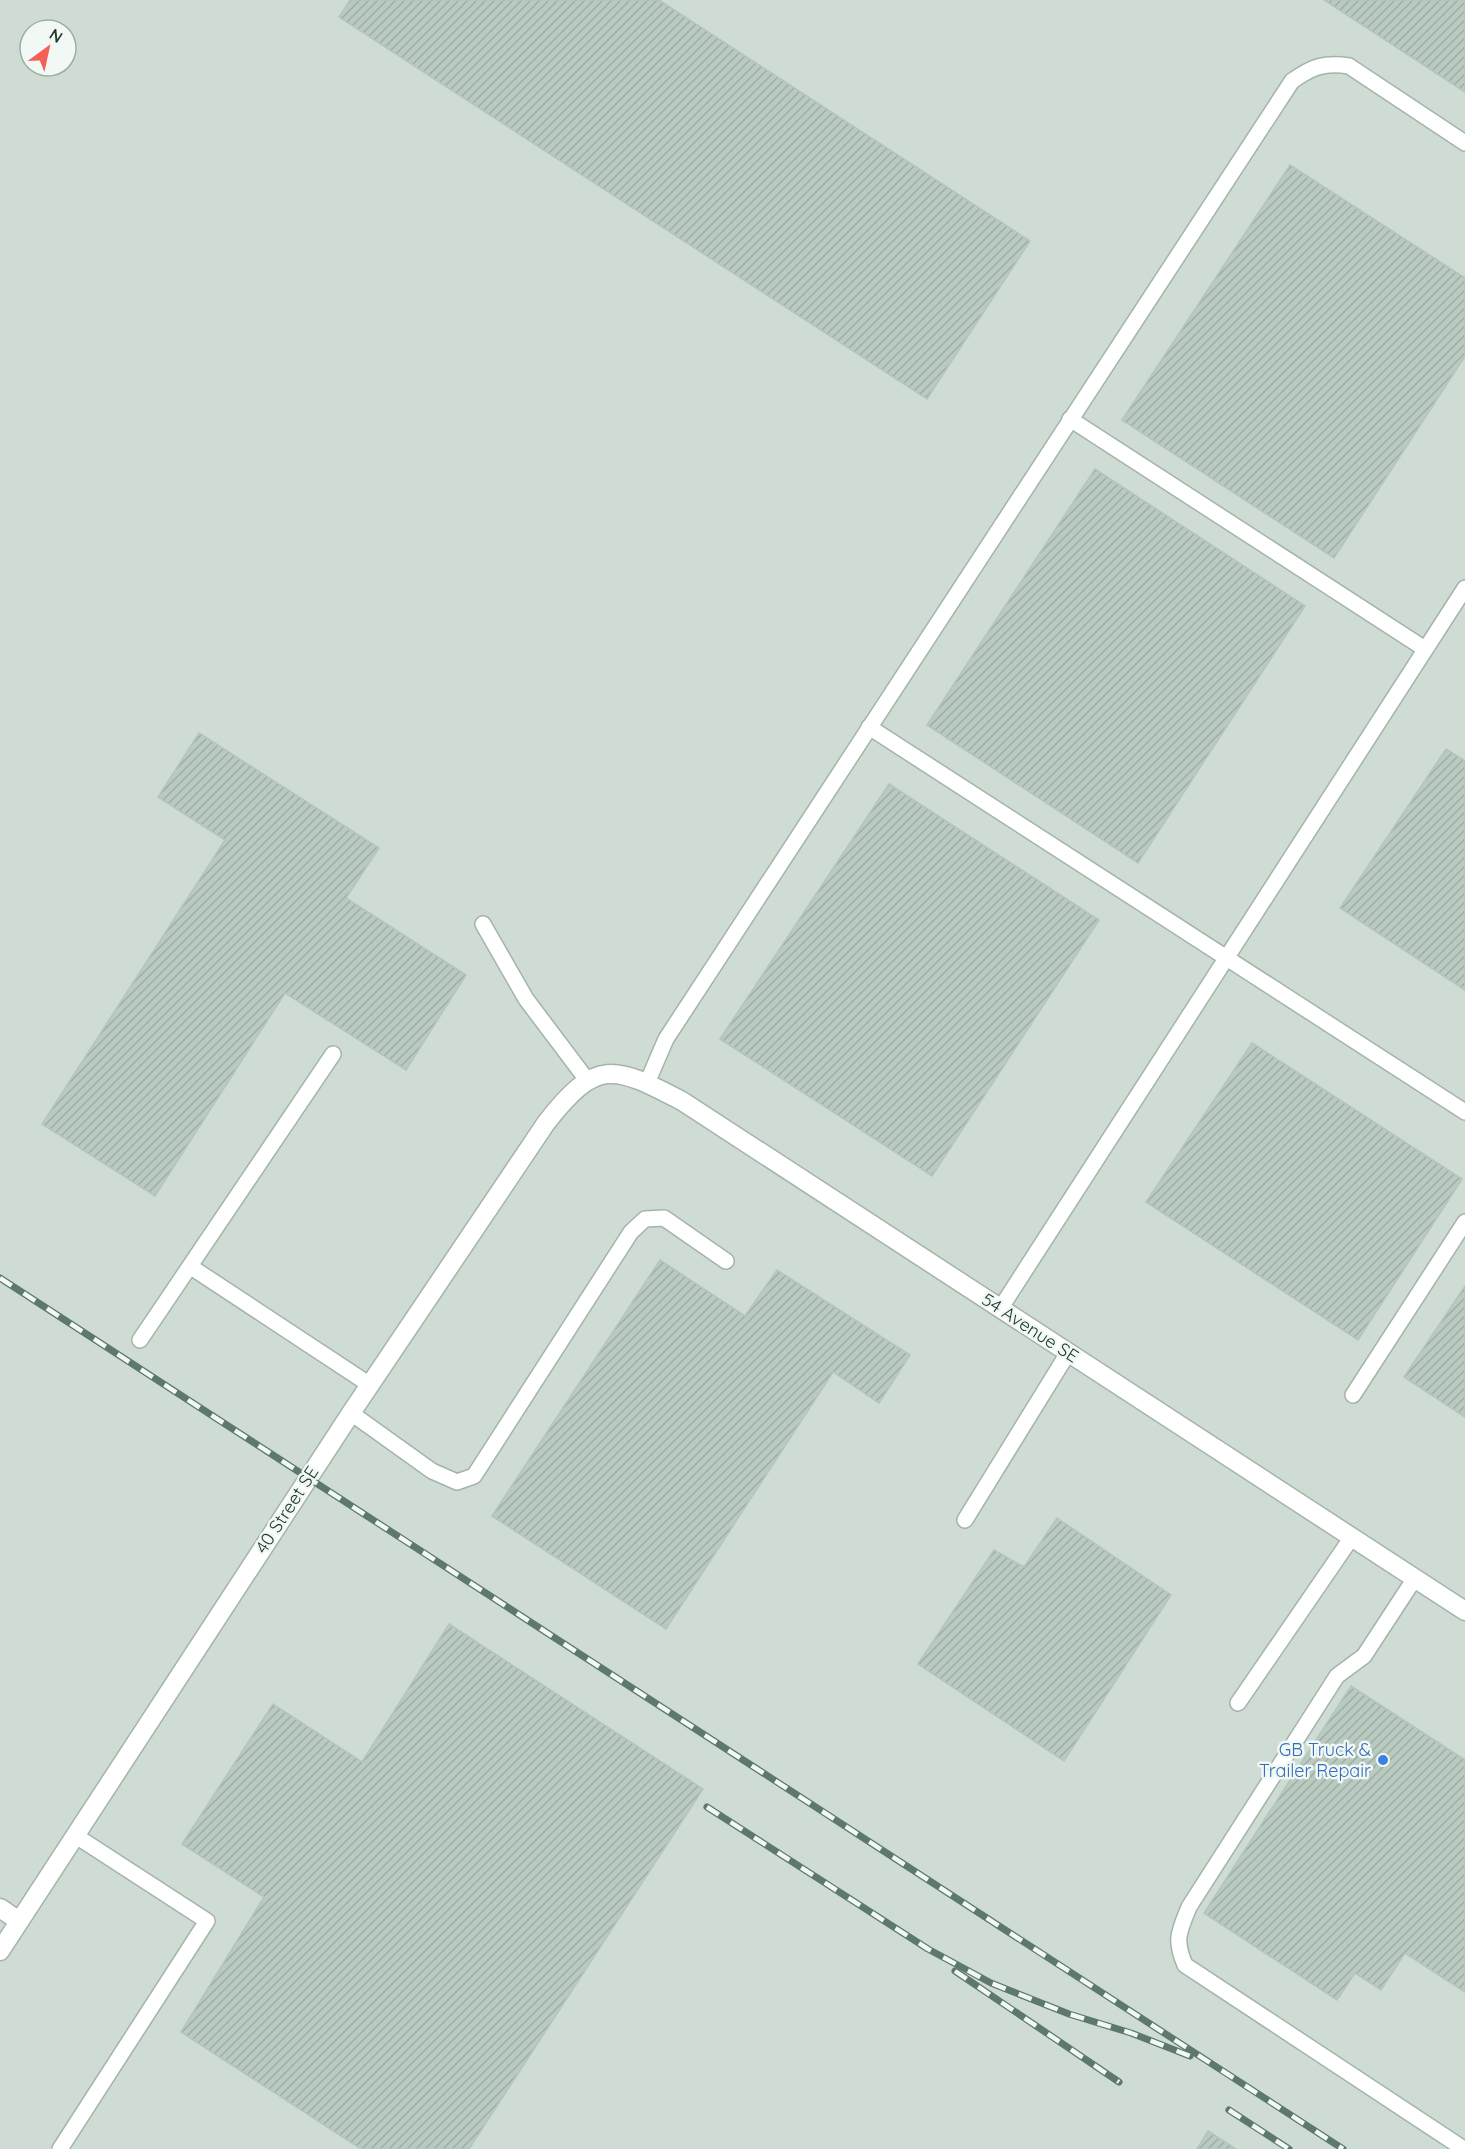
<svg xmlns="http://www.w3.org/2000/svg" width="1465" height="2149" viewBox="0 0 1465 2149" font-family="Quicksand,sans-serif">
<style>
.built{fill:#cfdcd4;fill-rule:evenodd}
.building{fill:url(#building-hatch);stroke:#b4c6bb;stroke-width:1.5}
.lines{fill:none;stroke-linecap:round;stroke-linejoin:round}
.service-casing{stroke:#a4b4ab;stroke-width:18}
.minor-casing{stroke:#a4b4ab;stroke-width:21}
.service{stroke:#fff;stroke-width:15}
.minor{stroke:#fff;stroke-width:18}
.rail-casing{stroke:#5c796b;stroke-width:7}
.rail{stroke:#f2f8f4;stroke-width:4.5;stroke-dasharray:14;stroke-linecap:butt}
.shop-dot{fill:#3f7fe0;stroke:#f2f8f4;stroke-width:2}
.labels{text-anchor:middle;stroke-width:5;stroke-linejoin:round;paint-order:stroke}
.street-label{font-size:18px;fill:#213d30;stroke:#f2f8f4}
.shop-label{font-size:18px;fill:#366cbe;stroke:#f2f8f4;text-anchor:end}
</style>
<defs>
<pattern id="building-hatch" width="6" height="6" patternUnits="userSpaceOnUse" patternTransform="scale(1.5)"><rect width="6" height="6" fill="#b9cac0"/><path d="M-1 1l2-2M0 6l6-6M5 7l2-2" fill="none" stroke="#9faea5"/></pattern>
</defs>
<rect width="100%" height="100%" fill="#e1ece5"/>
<!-- built -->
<path class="built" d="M0,0H1465V2149H0ZM30,30H66V66H30Z"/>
<!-- building -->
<g class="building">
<polygon points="350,0 659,0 1030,241 927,399 339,17"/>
<polygon points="1324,0 1465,0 1465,92"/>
<polygon points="1290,165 1465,278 1465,356 1334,558 1122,420"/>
<polygon points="1095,469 1305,606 1138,863 927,725"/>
<polygon points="199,733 379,848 346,898 466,975 406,1070 285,993 155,1196 42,1124 225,840 158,797"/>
<polygon points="1446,749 1465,761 1465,990 1340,908"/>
<polygon points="889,784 1099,920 932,1176 720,1039"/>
<polygon points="1252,1043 1462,1179 1358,1340 1146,1202"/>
<polygon points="660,1260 745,1316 777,1270 910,1355 879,1403 833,1372 666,1629 492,1516"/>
<polygon points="1465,1286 1465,1417 1404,1377"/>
<polygon points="1057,1518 1171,1595 1064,1761 918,1664 994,1550 1024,1567"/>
<polygon points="449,1624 703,1789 469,2149 361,2149 181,2032 264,1897 182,1844 273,1704 362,1762"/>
<polygon points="1351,1686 1465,1760 1465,1992 1405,1953 1381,1990 1355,1973 1337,2000 1204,1913"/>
<polygon points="1208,2131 1236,2149 1197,2149"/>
</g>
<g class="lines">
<!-- service casing -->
<g class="service-casing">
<g id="service">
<polyline points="1070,419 1425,649"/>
<polyline points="869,727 1465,1112"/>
<polyline points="483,924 526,999 587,1080"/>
<path d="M647,1083L666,1039L1292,81C1312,67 1324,62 1349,66L1465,143"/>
<polyline points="191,1267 370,1385"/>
<polyline points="1000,1309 1465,588"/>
<polyline points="140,1340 333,1054"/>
<polyline points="1353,1395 1465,1222"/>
<polyline points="351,1413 432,1471 457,1482 474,1476 631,1232 645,1219 664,1218 726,1261"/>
<polyline points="965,1520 1068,1353"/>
<path d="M1415,1578L1364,1656L1337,1676L1189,1907C1179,1932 1174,1939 1185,1965L1464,2149"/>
<polyline points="1238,1703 1352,1537"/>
<polyline points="60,2149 207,1921 76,1836"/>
</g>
</g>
<!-- minor casing -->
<g class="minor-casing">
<g id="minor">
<polyline points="0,1908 19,1921"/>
<path d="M0,1951L351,1413L546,1123C597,1058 613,1065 682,1101L1465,1611"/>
</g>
</g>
<!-- service -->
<use href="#service" class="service"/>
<!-- minor -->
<use href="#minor" class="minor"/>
<!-- rail casing -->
<g class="rail-casing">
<g id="rail">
<polyline points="0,1278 1343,2149"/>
<polyline points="707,1807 928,1949 991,1983 1069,2014 1131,2033 1190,2056"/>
<polyline points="955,1971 1119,2082"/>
<polyline points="1229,2110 1289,2149"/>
</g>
</g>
<!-- rail -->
<use href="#rail" class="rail"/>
</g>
<!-- markers -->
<circle class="shop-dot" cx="1383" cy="1760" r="6"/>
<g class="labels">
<!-- street labels -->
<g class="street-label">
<text transform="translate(1030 1328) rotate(33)" y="6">54 Avenue SE</text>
<text transform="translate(287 1510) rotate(-57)" y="6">40 Street SE</text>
</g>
<!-- shop labels -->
<g class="shop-label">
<text x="1371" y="1756">GB Truck &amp;<tspan x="1371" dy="21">Trailer Repair</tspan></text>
</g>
</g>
<!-- north arrow -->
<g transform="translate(48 48) rotate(33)"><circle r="28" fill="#f2f8f4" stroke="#9eada6" stroke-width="1.5"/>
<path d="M0-4.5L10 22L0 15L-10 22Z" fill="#f45f57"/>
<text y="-9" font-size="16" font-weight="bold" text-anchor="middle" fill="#213d30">N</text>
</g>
</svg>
